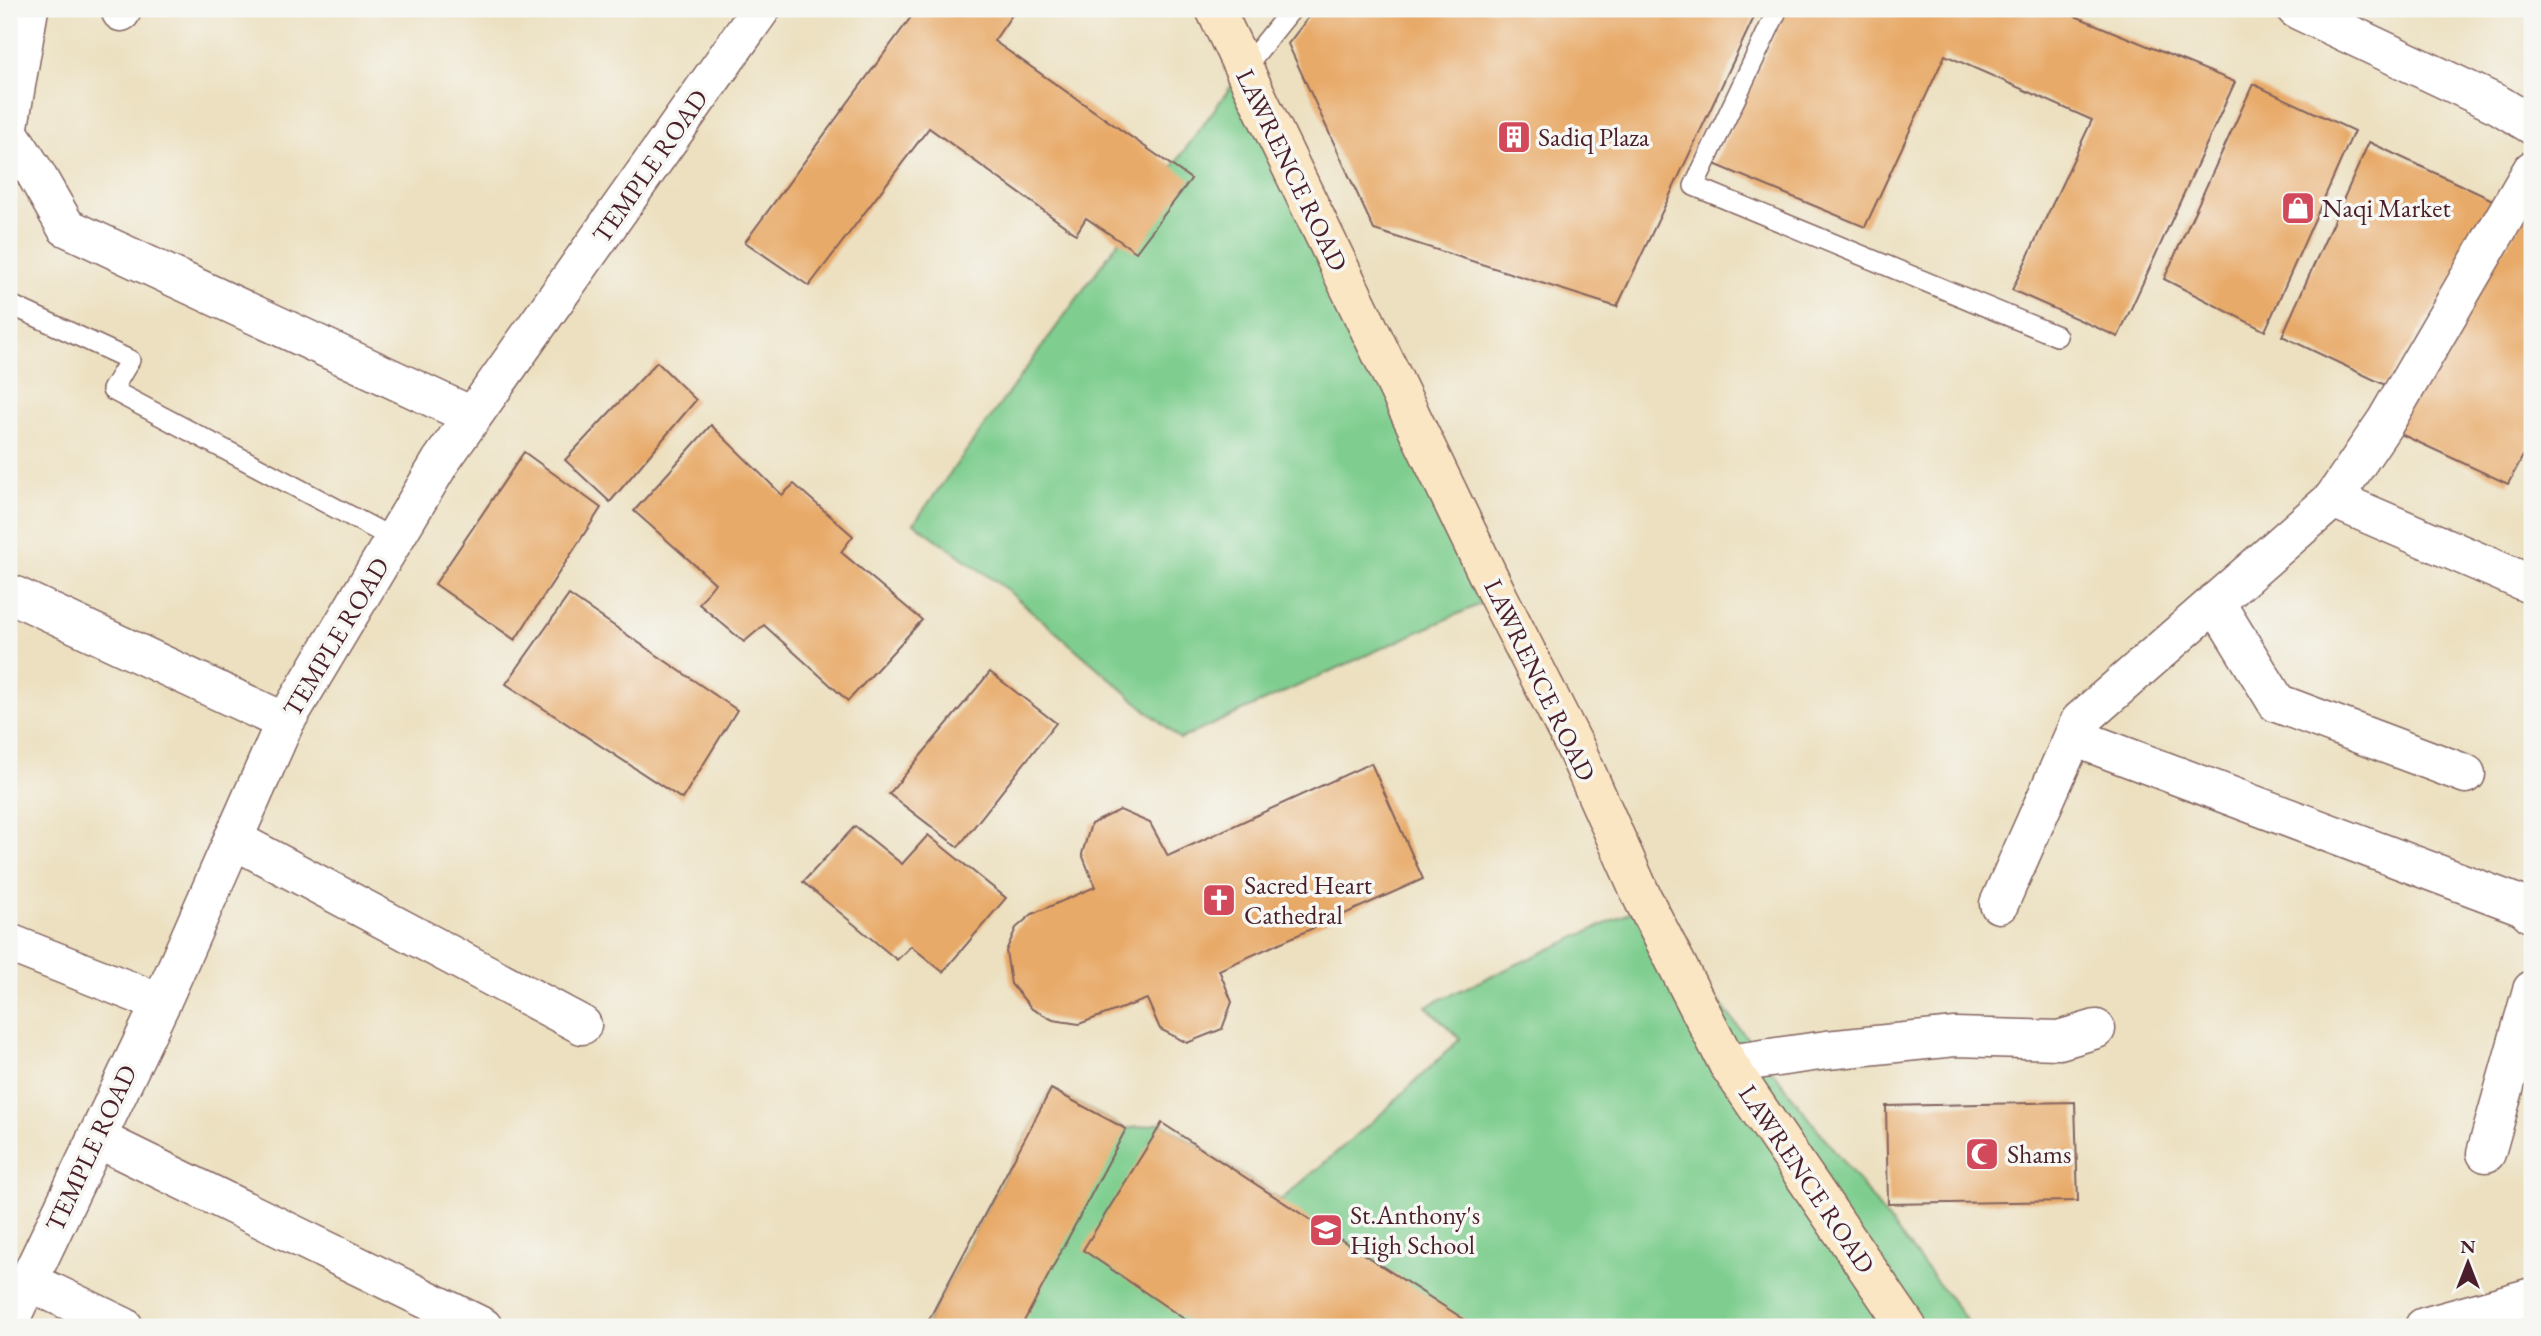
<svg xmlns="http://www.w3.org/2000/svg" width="2541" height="1336" viewBox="0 0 2541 1336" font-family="'EB Garamond',serif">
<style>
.green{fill:#7fce8f;stroke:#64765d;stroke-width:2}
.building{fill:#e8aa69}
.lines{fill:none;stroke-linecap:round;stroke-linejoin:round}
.service-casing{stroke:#83635f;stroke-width:22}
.minor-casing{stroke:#83635f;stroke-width:41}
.tertiary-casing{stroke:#83635f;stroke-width:41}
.secondary-casing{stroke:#83635f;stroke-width:41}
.service{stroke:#fff;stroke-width:19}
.minor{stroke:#fff;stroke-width:38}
.tertiary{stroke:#fff;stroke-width:38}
.secondary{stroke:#fbe6c4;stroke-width:38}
.labels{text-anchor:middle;stroke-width:7;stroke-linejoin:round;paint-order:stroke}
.poi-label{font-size:26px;fill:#4a1f2b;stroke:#f6f6f2;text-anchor:start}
.street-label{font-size:26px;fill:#4a1f2b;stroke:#f6f6f2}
</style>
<rect width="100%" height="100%" fill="#f6f6f2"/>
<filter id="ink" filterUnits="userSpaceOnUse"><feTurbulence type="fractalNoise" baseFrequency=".0143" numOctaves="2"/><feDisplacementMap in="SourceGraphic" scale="14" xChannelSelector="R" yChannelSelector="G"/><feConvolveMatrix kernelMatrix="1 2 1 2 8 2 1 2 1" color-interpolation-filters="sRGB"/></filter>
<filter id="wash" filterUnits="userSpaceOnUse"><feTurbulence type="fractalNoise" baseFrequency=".00686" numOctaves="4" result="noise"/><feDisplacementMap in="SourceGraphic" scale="28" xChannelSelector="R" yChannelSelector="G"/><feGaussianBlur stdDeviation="1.57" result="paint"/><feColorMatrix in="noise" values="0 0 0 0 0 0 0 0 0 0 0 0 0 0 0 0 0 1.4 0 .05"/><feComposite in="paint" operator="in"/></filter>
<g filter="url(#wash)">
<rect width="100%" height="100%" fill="#ece0c0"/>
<!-- green -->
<g class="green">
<polygon points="1243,70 1498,596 1180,739 1006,589 914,523"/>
<polygon points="1644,906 1972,1327 925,1327 1051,1089 1126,1129 1162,1123 1281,1200 1381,1114 1460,1039 1426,1006"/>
</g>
<g id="blocks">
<!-- building -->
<g class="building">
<polygon points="917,9 1016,9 994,41 1191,179 1136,252 1086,218 1076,234 929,128 809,286 745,242"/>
<polygon points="1315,9 1758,9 1617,307 1374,230 1288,44"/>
<polygon points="1787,9 2058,9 2235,82 2118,337 2012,290 2092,120 1945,55 1865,227 1714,164"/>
<polygon points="2253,84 2354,131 2265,331 2164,279"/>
<polygon points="2369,142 2501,204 2385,385 2282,336"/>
<polygon points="2532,204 2532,439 2508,484 2392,430"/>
<polygon points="657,362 696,400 610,502 565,460"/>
<polygon points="711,425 782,495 794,484 853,536 841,552 922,620 848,701 764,625 744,642 699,604 715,583 634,511"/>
<polygon points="524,452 601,508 515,640 435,584"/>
<polygon points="569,595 737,710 682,799 506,684"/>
<polygon points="990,672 1056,723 958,847 889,794"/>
<polygon points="1371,763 1423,879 1219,970 1232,1002 1222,1029 1187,1043 1160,1029 1147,999 1079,1024 1053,1020 1032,1009 1011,984 1006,951 1016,928 1032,914 1095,887 1082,854 1091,824 1120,810 1150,823 1168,856"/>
<polygon points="855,826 902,864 928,835 1006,898 943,972 911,946 897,960 803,882"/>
<polygon points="1051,1089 1126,1129 1021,1327 925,1327"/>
<polygon points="2075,1102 2078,1201 1888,1204 1886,1106"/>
<polygon points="1162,1123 1326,1230 1476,1327 1196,1327 1083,1250"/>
</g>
</g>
</g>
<g filter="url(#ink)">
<use href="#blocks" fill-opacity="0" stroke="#83635f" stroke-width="2"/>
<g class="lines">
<!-- service casing -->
<g class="service-casing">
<g id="service">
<polyline points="1778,9 1694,186 2057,336"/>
<polyline points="1243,70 1292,9"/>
<polyline points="9,304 130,360 112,390 394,539"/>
</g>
</g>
<!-- minor casing -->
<g class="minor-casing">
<g id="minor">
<polyline points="2296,9 2499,105 2532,125"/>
<polyline points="121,12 122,9"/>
<polyline points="9,126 29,9"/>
<polyline points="9,133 34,171 66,227 472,416"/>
<polyline points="2333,499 2532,585"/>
<polyline points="9,593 285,722"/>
<polyline points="2215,602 2277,703 2466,774"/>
<polyline points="2074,737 2523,906 2532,914"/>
<polyline points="233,839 582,1025"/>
<polyline points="1999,904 2080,721 2333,499 2386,421 2532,170"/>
<polyline points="9,943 161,1003"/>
<polyline points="1728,1064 1827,1050 1955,1037 2059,1040 2096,1029"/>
<polyline points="96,1138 483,1327"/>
<polyline points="2486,1153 2532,990"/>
<polyline points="28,1281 124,1327"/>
<polyline points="2424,1327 2532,1297"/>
</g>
</g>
<!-- tertiary casing -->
<g class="tertiary-casing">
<polyline id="tertiary" points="9,1322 161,1003 285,722 441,461 761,9"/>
</g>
<!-- secondary casing -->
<g class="secondary-casing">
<polyline id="secondary" points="1215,9 1498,596 1577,751 1643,899 1728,1064 1907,1327"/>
</g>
<!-- service -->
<use href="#service" class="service"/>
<!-- minor -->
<use href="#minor" class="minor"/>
<!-- tertiary -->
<use href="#tertiary" class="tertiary"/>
<!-- secondary -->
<use href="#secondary" class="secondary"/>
</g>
</g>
<!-- icons -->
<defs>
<g id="building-square" transform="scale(1.75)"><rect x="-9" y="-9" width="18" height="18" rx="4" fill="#d1495b" stroke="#f6f6f2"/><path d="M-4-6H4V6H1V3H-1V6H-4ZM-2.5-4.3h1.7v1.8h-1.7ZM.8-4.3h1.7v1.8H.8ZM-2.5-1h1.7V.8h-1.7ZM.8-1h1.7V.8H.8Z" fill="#fff"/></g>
<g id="shop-square" transform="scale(1.75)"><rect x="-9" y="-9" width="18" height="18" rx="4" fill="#d1495b" stroke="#f6f6f2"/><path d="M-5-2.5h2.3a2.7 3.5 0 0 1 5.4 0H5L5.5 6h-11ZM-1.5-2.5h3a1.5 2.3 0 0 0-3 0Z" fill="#fff"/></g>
<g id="church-square" transform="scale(1.75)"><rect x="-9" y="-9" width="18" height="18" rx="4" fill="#d1495b" stroke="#f6f6f2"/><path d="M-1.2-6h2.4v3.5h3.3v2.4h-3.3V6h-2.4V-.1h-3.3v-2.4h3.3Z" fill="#fff"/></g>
<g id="mosque-square" transform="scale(1.75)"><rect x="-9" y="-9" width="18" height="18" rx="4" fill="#d1495b" stroke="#f6f6f2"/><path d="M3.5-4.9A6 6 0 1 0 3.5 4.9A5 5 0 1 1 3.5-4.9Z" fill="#fff"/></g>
<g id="school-square" transform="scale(1.75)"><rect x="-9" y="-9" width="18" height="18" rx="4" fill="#d1495b" stroke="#f6f6f2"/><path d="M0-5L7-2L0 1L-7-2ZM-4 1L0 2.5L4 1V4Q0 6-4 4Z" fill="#fff"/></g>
</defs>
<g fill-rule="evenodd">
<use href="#building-square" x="1514" y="137"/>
<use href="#shop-square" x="2298" y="208"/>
<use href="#church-square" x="1219" y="900"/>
<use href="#mosque-square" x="1982" y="1154"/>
<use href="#school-square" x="1326" y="1230"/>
</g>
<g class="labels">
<!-- poi labels -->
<g class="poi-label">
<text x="1538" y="146">Sadiq Plaza</text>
<text x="2322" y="217">Naqi Market</text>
<text x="1244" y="894">Sacred Heart<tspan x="1244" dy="30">Cathedral</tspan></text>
<text x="2007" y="1163">Shams</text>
<text x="1350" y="1224">St.Anthony's<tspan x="1350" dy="30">High School</tspan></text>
</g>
<!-- street labels -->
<g class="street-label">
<text transform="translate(650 166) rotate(-55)" y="9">TEMPLE ROAD</text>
<text transform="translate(1292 170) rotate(64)" y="9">LAWRENCE ROAD</text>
<text transform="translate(336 637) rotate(-59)" y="9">TEMPLE ROAD</text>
<text transform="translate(1540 680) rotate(64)" y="9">LAWRENCE ROAD</text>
<text transform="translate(91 1148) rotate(-65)" y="9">TEMPLE ROAD</text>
<text transform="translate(1807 1179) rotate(56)" y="9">LAWRENCE ROAD</text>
</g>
</g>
<!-- margin -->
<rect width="2541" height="1336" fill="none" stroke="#f6f6f2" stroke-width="35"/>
<!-- north arrow -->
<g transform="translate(2468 1263)" stroke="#f6f6f2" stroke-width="5" paint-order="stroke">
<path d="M0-5L12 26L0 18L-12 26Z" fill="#4a1f2b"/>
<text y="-10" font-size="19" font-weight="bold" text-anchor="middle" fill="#4a1f2b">N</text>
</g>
</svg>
